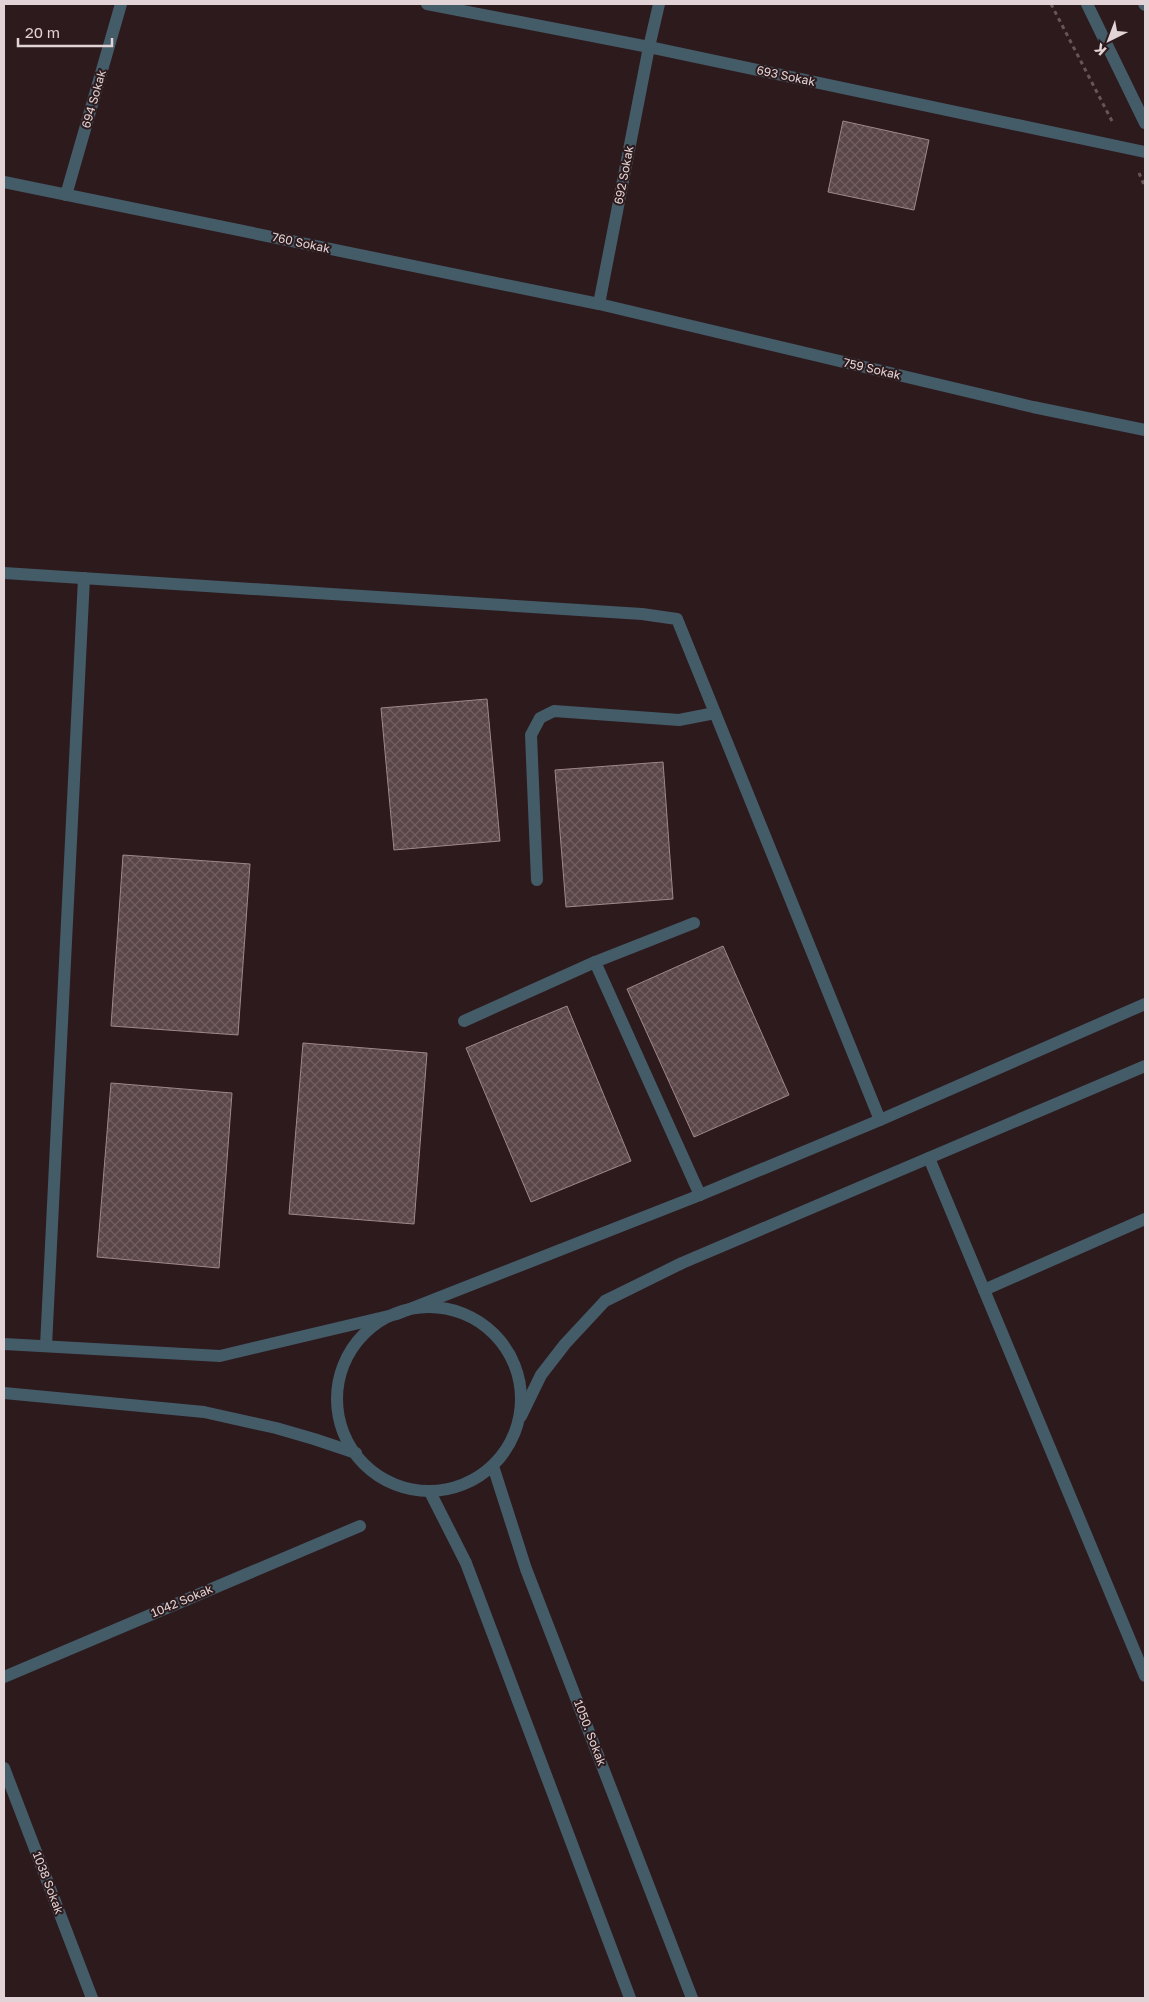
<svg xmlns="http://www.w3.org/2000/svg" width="1149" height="2002" viewBox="0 0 1149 2002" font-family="'Golos Text',sans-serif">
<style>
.building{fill:url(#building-cross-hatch);stroke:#9f878a}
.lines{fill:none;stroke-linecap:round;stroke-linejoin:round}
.path{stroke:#675659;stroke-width:3;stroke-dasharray:4 4;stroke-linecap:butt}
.minor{stroke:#445b68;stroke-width:12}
.labels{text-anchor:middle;stroke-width:4;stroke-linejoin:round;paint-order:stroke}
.street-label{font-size:12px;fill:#e2d4d6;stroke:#2d1a1d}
</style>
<defs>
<pattern id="building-cross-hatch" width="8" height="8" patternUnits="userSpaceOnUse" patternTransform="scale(1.25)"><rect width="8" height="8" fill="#5a4548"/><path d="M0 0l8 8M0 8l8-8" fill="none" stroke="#715f62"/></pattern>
</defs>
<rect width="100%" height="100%" fill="#2d1a1d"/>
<!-- building -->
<g class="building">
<polygon points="843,121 929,140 914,210 828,192"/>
<polygon points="487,699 500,841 394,850 381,708"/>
<polygon points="663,762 673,899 566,907 555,770"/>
<polygon points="123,855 250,864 238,1035 111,1026"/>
<polygon points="723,946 789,1095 694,1137 627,989"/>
<polygon points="567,1006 631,1161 531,1202 466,1048"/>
<polygon points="303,1043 427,1053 414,1224 289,1214"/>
<polygon points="111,1083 232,1093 219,1268 97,1257"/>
</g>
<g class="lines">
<!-- path -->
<g class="path">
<polyline points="1051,4 1113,123"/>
<polyline points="1139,173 1145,187"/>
</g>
<!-- minor -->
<g class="minor">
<polyline points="427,4 649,47 1145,152"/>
<polyline points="1087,4 1145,123"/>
<polyline points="1144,4 1145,5"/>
<polyline points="4,182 599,304 1033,407 1145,430"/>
<polyline points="66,195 121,4"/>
<polyline points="599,304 649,47 659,4"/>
<polyline points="4,573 642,614 677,619 880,1120"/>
<polyline points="537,880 531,735 540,718 554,711 679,720 715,713"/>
<polyline points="595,962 700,1195"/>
<polyline points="464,1021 595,962 694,923"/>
<polyline points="929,1158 1145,1676"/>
<polyline points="984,1290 1145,1219"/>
<circle cx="429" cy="1399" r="92"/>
<polyline points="4,1344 220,1356 397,1314 700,1195 880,1120 1145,1004"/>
<polyline points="46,1346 84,578"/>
<polyline points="4,1393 204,1412 276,1428 314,1439 356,1453"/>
<polyline points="521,1416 541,1375 565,1344 605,1301 682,1263 1145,1066"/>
<polyline points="493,1466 526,1569 692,1998"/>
<polyline points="430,1492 466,1563 630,1998"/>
<polyline points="4,1677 360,1526"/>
<polyline points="4,1768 92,1998"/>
</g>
</g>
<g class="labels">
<!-- street labels -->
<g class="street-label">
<text transform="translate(786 76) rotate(12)" y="4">693 Sokak</text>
<text transform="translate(94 99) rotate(-74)" y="4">694 Sokak</text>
<text transform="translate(624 175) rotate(-79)" y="4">692 Sokak</text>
<text transform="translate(301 243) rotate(12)" y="4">760 Sokak</text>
<text transform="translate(872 369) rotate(13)" y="4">759 Sokak</text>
<text transform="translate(182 1601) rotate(-23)" y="4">1042 Sokak</text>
<text transform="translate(590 1733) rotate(69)" y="4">1050. Sokak</text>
<text transform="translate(48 1883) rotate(69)" y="4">1038 Sokak</text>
</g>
</g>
<!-- border -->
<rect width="1149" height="2002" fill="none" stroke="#e2d4d6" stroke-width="10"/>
<!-- north arrow -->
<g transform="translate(1109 40) rotate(222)" stroke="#2d1a1d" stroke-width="4" paint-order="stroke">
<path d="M0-4L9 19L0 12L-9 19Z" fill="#e2d4d6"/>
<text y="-8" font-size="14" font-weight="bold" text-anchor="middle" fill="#e2d4d6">K</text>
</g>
<!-- scale -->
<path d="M18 38v8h94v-8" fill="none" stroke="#e2d4d6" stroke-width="2.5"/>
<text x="25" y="38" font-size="15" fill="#e2d4d6" stroke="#2d1a1d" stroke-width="4" paint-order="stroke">20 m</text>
</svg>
